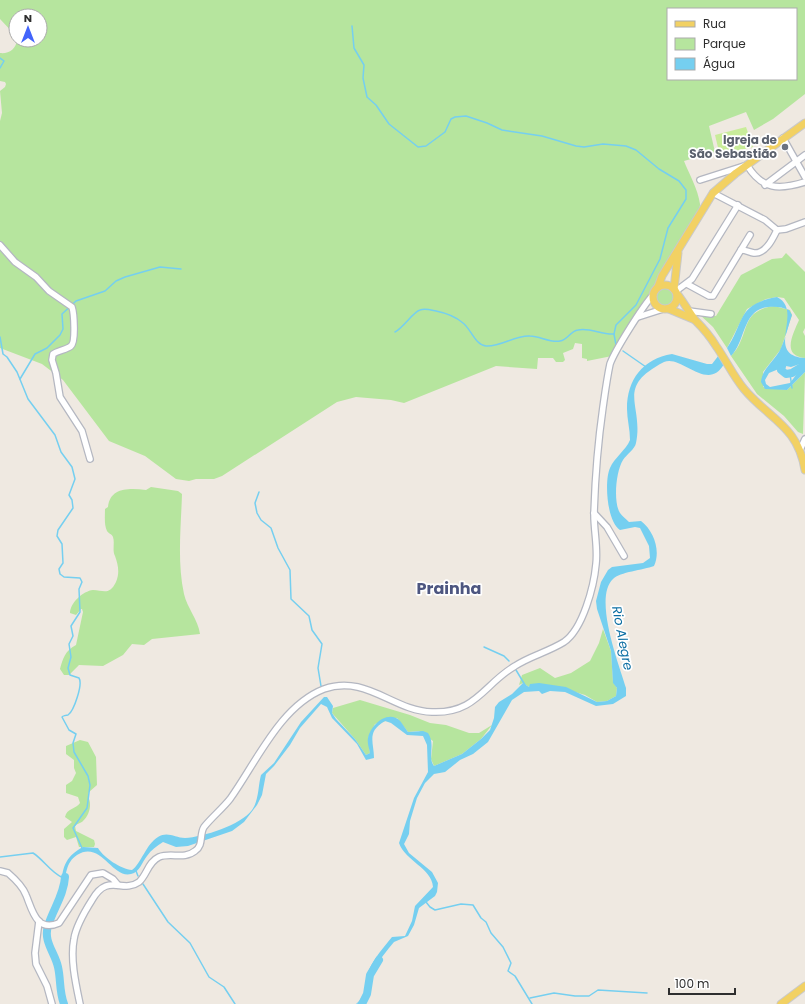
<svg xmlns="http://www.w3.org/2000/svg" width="805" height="1004" viewBox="0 0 805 1004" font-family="Poppins,sans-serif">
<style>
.green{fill:#b6e59e;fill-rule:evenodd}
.pitch{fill:#c9ec9a}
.water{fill:#75cff0;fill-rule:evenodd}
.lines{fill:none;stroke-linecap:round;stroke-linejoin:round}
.stream{stroke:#75cff0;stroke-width:1.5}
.river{stroke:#75cff0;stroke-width:8}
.minor-casing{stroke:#b4b7c1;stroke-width:8}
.major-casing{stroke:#c9c9c9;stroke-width:9}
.minor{stroke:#fff;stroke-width:5.5}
.major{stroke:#f2d163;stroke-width:7}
.worship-dot{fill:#6b7280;stroke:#fff;stroke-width:1.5}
.labels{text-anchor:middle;stroke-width:3.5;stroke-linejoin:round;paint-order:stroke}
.worship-label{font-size:12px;font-weight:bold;fill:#5b616d;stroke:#fff;text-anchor:end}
.water-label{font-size:13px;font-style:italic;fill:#0d6fa3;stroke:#fff}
.district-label{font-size:16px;font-weight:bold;fill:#4d5680;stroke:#fff}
</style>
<rect width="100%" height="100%" fill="#efe9e1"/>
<!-- green -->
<g class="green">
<path d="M0,0H805V94L773,119L754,130L746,112L709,126L715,152L684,161C689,174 698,189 700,204C702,218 623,331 612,356L587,361V359L582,358V344L575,343L573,349L563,353L565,360L563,362H556L553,358H538L537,369L496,366L404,403L391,400L356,397L337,402L222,476L214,479H196L189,481L176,479L145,456L109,441L63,380L42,364L0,348V121L2,113L0,91L5,87L6,84L5,82L0,81V53C9,54 16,49 17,40H40V16H16V36L0,19ZM668,9H796V79H668Z"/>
<path d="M786,253L805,272V328L803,332L805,336V358C781,356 793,334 799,320L784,298L777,297L766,299L747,309L727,348L713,327L699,314L716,316L741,275L772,259L782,258Z"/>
<circle cx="665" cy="296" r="10"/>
<path d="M774,306L790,310L792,315L781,349L763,372V387L787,390L805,372L803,434L798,432L784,416L757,394L731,356C751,336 738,311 774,306Z"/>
<path d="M151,487L178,491L182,494C181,527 177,562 184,594C187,608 198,619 200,634L152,639L144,645L132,644L123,655L103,666L79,665L69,675H64L60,669C63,658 65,651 76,645L83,612L82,609H81L76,615L70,613C70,603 83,591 93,590C103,590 109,596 116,582C120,573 118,564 115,556C112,550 115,543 113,537C112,534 109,534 107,531C104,525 105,516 105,509L108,507C110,487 130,488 146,490Z"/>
<polygon points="603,629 611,651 613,682 617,688 616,696 607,701 597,702 585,695 555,686 532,684 529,687 523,683 519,685 522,675 540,668 555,678 571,673 590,661 599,643"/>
<polygon points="360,700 410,715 430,723 446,725 469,733 479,733 492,725 481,739 462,754 434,766 431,759 433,741 419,731 408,732 397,718 375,724 368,738 370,753 366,755 355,739 332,713 333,708"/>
<path d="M80,740L88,742L96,757L97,785L89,792L88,797C92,803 90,815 83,821C81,823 78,823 75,826L76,831L94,840L95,844L94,847H79L76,837L67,840L64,837V829L72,822L65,817C67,808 76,809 80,803L78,797L66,793V785L72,781L76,773L74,768V760L66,754V746Z"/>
</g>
<!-- pitch -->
<polygon class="pitch" points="746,127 753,147 720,156 715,135"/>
<!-- water -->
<g class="water">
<path d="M777,297C805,311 763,355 805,358V372L787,390L765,389L761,382C762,368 776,360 781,348C786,337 788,326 792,315L789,310C782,307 776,306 768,307C742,310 746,341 731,356L727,348C745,321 737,304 777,297ZM800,364L802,367L790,383L770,387L766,384L765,380L769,373L786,366L791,367Z"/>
<path d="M672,354L707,364H712L719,355L724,364C708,393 681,354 664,362C614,388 644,404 636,443C635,449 627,454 623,460C616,471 613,502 620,513C622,516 626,519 629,522L641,521C654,531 661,551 654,566C643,570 620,572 613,579C593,598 619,664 626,688V696L613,704L596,706L565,692L550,691L542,694L539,691L524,692L512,700L488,742L473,754L460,760L445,772L434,774L425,783L417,798L410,821L409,834L404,844L409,853L432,872L438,883L437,892L435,896L419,908L414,925L408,936L394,942L389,948L372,970L369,994L364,1003L356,1004C367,995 365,982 369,970C374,958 384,947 392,937L405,936L412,921L415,906L433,887C432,868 405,861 399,843L414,798L428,772L427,745L423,736L407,735L391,723L385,721C366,732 374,742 374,758L366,760L357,744L332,718L327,707L321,704L300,728L290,745L274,766L266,774L262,795L257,805L244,822L232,831L188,846L176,847L163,842C157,846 151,850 147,856C142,862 140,872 131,874C112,879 101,840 77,855C66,862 65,876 65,888L62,887C61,868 66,856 83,847L98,848C104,858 121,869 132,870C141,864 146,844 158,837C168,831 175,838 185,838C203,837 241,825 252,810C259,800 258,786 261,775L274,763L301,722L324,697H327L333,706L332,713L336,719L355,739L366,755L370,753C369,748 367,743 368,738C370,727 384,712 396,718C401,720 404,727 408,732L423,731L428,733C436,745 427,757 434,766L462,754L481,739L490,730L494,718L495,707L499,702L512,694L523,683L529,687L530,684L539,683L566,687L597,702L607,701L616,696L617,688L613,683L611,651L597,609L596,601L601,582L608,570L612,567L643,563L650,558L649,546L640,528L635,527L620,530C607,522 604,481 610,468C614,458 626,450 630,440C630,429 627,419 627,409C627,379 643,359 672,354Z"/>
</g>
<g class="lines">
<!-- stream -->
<g class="stream">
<polyline points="352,26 354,48 364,65 363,78 367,97 376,105 389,124 418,147 426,146 445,132 451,119 455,117 466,116 487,123 502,130 542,136 576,146 584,147 603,144 626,146 636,150 659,169 679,181 686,190 686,199 668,228 660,259 636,305 616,325 614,334 616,345"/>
<polyline points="0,58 4,61 0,68"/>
<path d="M395,332C404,327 413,312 420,310C425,308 431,310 436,311C446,313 455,316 463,323C471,329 475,345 486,346C501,347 515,335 530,336C540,336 550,343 560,341C568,340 570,331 578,330C589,327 602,335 614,334"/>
<path d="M0,337L3,354L7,357L17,372L28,399L55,435L61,452L72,467L75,479L69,495L72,500L73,508L58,530L57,536L62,544L63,563L59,569L60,574L64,577L80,578L82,582L79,589L80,612L71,626L73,636L69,644L71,657L68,668L70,675L79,678C83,684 74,711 68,715C67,715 62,716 62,717L69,730L76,734L73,743L74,752L88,776L90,785L87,808L73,828L82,848"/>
<polyline points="623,351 646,367"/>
<polyline points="790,374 792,388"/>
<polyline points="20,379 35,354 47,348 60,335 63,329 62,314 76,301 105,291 116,281 125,277 160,267 181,269"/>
<polyline points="259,492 255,503 257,513 261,520 271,528 278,548 290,570 291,599 309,616 312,630 322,644 318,668 321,686"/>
<polyline points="484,647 504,656 509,661"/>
<polyline points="516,670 525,685"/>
<path d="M0,857L33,853C44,860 50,872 63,878"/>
<polyline points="136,871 138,876"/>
<polyline points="143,884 168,922 190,943 209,977 224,987 235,1004"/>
<polyline points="426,902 430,907 435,910 461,904 473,905 481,918 486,922 491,933 503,947 511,963 508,971 515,976 532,1004"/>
<polyline points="530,998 554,993 575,996 589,996 598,990 647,993"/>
</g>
<!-- river -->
<g class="river">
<polyline points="784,359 781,370 786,374 792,373 805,365"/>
<path d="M64,1004C59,991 61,980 58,967C55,953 43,941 48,926C53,909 64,895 65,877"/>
<polyline points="362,1004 367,994 370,975 379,960"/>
</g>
<!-- minor casing -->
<g class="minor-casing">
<g id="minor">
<polyline points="783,138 805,177"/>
<path d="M700,180L747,165C762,190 779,190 805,182"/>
<polyline points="765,185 805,155"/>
<polyline points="713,193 765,220 777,230"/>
<polyline points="777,230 786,229 805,222"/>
<path d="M0,245L15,262L36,277L49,291L72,307C74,313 76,342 71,346C66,350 59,350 53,354L52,360L56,373L60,397L82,431L90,459"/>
<path d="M741,250C746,250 749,252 754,253C766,254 773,238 777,230"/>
<polyline points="687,284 709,296 713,296 750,235"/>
<polyline points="676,291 692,279 738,205"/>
<polyline points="689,311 711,314"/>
<polyline points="638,317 663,309"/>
<polyline points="800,450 805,439"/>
<polyline points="594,513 607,527 624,556"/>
<path d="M0,871L8,873C15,879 23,887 26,895C32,909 36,933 59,923L91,875L103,873L113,879L118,885"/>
<polyline points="39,921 35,953 36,964 47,986 52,1004"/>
<path d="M80,1004C76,985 70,959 74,939C76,926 85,911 92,900C108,872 122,894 139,882C147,875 148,862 159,857C171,852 184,860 195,851C204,845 199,835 204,827C212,817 222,809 230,799C256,763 280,706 324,689C366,674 393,711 432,712C476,714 484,684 515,666C530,656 548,652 564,642C583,629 594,586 596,564C598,548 594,531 594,515C595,479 598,442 603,407C605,393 607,378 610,364C615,350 643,306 653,295"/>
</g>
</g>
<!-- major casing -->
<g class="major-casing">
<g id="major">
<circle cx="665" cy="297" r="12"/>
<polyline points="658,287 662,276 713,193 736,173 805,123"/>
<polyline points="674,289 678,253"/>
<path d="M678,295C684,303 689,312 695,320C703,328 710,336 716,346C726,360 733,376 744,389C769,419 798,426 805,470"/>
<polyline points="669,309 693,319"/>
<polyline points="781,1004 805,986"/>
</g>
</g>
<!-- minor -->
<use href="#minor" class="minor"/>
<!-- major -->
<use href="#major" class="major"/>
</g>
<!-- markers -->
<circle class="worship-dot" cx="785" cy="147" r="4"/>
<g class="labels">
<!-- worship labels -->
<g class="worship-label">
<text x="777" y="144">Igreja de<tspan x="777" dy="14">São Sebastião</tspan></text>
</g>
<!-- water labels -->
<g class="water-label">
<text transform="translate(623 638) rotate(79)" y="5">Rio Alegre</text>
</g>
<!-- district labels -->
<g class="district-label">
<text x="449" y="594">Prainha</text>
</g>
</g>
<!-- legend -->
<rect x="667" y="8" width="130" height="72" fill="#ffffff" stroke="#ababab"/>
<rect x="675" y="21" width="20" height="6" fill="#f2d163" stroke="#ababab"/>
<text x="703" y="28" font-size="12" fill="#2e2e2e">Rua</text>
<rect x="675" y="38" width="20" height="12" fill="#b6e59e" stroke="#ababab"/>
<text x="703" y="48" font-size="12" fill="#2e2e2e">Parque</text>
<rect x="675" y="58" width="20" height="12" fill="#75cff0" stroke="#ababab"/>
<text x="703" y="68" font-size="12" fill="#2e2e2e">Água</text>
<!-- north arrow -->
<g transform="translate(28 28)"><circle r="19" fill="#ffffff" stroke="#ababab"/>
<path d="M0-3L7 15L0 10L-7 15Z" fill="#4264fb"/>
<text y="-6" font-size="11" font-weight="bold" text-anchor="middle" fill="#2e2e2e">N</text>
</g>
<!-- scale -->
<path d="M669 988v6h66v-6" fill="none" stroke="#2e2e2e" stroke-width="2"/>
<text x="675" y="988" font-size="12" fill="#2e2e2e" stroke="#ffffff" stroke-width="3" paint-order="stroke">100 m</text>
</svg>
